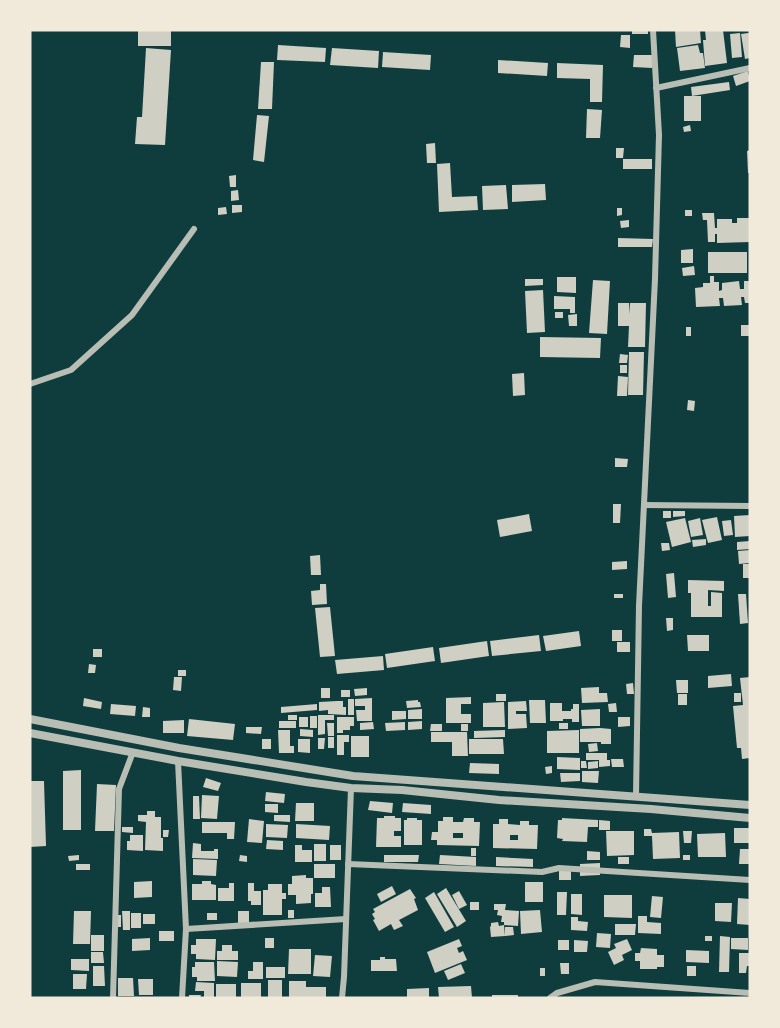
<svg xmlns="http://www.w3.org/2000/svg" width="780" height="1028" viewBox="0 0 780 1028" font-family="Arial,sans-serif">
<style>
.building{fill:#cfcfc3;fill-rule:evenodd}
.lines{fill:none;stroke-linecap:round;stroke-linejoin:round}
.minor{stroke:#b8beb3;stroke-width:6}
.tertiary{stroke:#b8beb3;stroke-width:8}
</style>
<rect width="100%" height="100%" fill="#0f3d3e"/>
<!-- building -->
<g class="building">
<rect x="138" y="30" width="33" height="16"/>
<rect x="632" y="30" width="16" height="4"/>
<polygon points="675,30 700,30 701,43 676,47"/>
<polygon points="705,30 723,30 727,63 705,66 703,40 706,40"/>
<polygon points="740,33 742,57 732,58 730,34"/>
<polygon points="748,33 750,34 750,58 745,59 741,34"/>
<polygon points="621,35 630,35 630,48 620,47"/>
<polygon points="278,45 326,48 325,62 277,60"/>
<polygon points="698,45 700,53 703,53 705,68 680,71 677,48"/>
<polygon points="146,48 171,50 165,145 135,144 137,117 142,117"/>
<polygon points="332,48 379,51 378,68 330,65"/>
<polygon points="383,52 431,55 430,70 382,67"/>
<polygon points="634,55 652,55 652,68 633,67"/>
<polygon points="498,60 548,63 547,76 498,73"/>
<polygon points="261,62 274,62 272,109 258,109"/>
<polygon points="557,63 603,65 602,102 590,102 590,79 557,78"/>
<polygon points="748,71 750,81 736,86 733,76"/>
<polygon points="729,82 730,90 692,96 691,87"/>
<rect x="684" y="96" width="17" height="25"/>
<polygon points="587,109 602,110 600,138 586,138"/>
<polygon points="257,115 269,116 264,162 253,160"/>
<polygon points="690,125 691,131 684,132 683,127"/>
<polygon points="435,143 436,163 427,163 426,144"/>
<polygon points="616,148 624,148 623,158 616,158"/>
<polygon points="750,150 750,173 748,173 747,151"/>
<rect x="623" y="159" width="29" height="10"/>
<polygon points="450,163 452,197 477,196 478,210 439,212 437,164"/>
<polygon points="236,175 236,187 230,187 229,176"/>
<polygon points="545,184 546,200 512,202 512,185"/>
<polygon points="506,185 508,209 483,210 482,186"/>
<polygon points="238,190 239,200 231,201 231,191"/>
<polygon points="232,205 242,205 242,212 232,213"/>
<polygon points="226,207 227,214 218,215 218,208"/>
<polygon points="617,208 622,208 622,215 617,216"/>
<rect x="685" y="210" width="7" height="6"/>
<polygon points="702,213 714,213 715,228 717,228 717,219 732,219 732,223 737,223 737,218 749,218 750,242 717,243 717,234 715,234 715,242 708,242 707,220 703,220"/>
<polygon points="629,220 629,227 621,228 620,221"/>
<polygon points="618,238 653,239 652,247 618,247"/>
<polygon points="693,249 693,263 681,263 681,250"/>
<rect x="708" y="252" width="39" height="21"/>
<polygon points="694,266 695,275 683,276 682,268"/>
<polygon points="710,276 714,276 714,282 719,282 719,291 722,290 722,283 739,281 740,289 744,289 744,281 750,281 750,303 745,303 744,297 741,297 742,305 724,306 723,298 719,298 720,306 696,307 695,288 703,287 703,283 710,283"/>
<polygon points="557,277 576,277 576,293 557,292"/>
<polygon points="525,279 543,279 543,285 525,286"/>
<polygon points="593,280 610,281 607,334 589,333"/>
<polygon points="543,290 545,332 527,333 525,291"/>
<polygon points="554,296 575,297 575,313 570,313 570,309 554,309"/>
<polygon points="618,303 629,303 629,314 630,303 646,303 645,347 628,347 629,326 618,326"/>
<rect x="555" y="312" width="8" height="6"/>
<polygon points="577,314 577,326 569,326 568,315"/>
<rect x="741" y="325" width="9" height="11"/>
<rect x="686" y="327" width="5" height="9"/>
<polygon points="540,337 601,338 600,358 540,357"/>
<polygon points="629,352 644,352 643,395 628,395"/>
<polygon points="620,354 628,355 627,363 619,363"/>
<rect x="620" y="365" width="7" height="8"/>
<polygon points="524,373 525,395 513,396 512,374"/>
<polygon points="618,376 628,377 627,396 617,396"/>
<polygon points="688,400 695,401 694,411 687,410"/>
<polygon points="615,458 628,459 627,467 615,467"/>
<polygon points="613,504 621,504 620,523 613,523"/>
<rect x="663" y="511" width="8" height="7"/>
<polygon points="673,511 685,511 685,516 673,517"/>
<polygon points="529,514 532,531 500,537 497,520"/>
<polygon points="750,515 750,536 735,537 734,516"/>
<polygon points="717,517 722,540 708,543 702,520"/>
<polygon points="685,518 691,542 672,547 666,522"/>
<polygon points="700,518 703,535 691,537 688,521"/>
<polygon points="731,520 733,535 724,536 722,521"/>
<polygon points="706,539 706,545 693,547 692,540"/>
<polygon points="750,541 750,549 737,550 737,542"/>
<polygon points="661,543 669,543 670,550 662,551"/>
<polygon points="750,550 750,563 739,564 738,551"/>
<polygon points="320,555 321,575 311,575 310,556"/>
<polygon points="627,561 627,569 612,570 612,562"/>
<rect x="743" y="564" width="7" height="14"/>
<polygon points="674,573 676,597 668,598 666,574"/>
<polygon points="688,580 724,581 724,591 708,590 708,606 711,606 711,592 722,593 722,617 691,617 691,593 688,593"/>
<polygon points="320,584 326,584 327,604 312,605 311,591 320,590"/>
<rect x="614" y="594" width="9" height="4"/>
<polygon points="738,594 746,594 748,623 740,624"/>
<polygon points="330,607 335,656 320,657 315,608"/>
<polygon points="666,618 673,618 673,630 667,631"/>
<rect x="612" y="630" width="10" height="11"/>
<polygon points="579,631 581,646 546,651 543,636"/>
<polygon points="539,635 541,651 492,656 490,641"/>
<polygon points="687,635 709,635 709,651 688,651"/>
<polygon points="487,641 489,656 441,663 439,648"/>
<rect x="617" y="642" width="13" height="10"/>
<polygon points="433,647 435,661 387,668 385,654"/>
<rect x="93" y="649" width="9" height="8"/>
<polygon points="383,656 384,670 337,674 335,660"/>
<polygon points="89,664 96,665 95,673 88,673"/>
<rect x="178" y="670" width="8" height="6"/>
<polygon points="731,674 732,686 708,688 708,676"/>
<polygon points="174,677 182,677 181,691 173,690"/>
<polygon points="750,677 750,758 742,759 741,748 737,748 733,706 743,705 740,678"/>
<polygon points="676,680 688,680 688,693 677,693"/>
<polygon points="633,683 634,694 627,694 626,684"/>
<polygon points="599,687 599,693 607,693 608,702 582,703 581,688"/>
<rect x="321" y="688" width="9" height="10"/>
<polygon points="367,688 367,695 355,696 354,689"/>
<rect x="341" y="690" width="9" height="7"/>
<rect x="734" y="693" width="7" height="9"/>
<rect x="496" y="694" width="10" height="7"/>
<rect x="678" y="694" width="9" height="11"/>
<polygon points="471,697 471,704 461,704 461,714 471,714 471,723 446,723 446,698"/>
<polygon points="84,698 102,702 101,709 83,706"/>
<polygon points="372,698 372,721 357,721 356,710 365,710 365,706 355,706 355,699"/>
<rect x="348" y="699" width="6" height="16"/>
<polygon points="418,700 418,702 420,702 421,707 407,708 406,701"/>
<polygon points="529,700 545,700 546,723 530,723"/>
<polygon points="337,701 343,701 343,707 346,707 346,715 328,714 328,710 319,711 319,702"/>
<polygon points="526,701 527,711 516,711 516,714 526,714 527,728 508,729 508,702"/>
<polygon points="504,702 505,727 483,727 483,703"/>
<polygon points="550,703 562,703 562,711 571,711 571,709 573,709 573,704 579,704 579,722 572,722 572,719 563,719 563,721 550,721"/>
<polygon points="616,703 617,712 609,712 608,704"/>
<polygon points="111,704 136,706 135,716 110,714"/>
<polygon points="317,704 317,710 281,713 281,707"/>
<polygon points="143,707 150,708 150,717 142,717"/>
<polygon points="422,709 422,719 408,719 408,710"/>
<polygon points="600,709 600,726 582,726 581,710"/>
<polygon points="392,711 406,711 406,719 392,720"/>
<rect x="288" y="715" width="9" height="5"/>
<polygon points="318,715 334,715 334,720 325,720 325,734 318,735"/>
<rect x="310" y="716" width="7" height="12"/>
<rect x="299" y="717" width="9" height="10"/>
<polygon points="337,717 354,717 354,726 350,726 350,730 343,730 343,733 337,733"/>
<polygon points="618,717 630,717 630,726 618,727"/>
<polygon points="189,719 235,724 233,740 187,736"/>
<polygon points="184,720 184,733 163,733 163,721"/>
<rect x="279" y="721" width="17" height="7"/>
<polygon points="422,721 422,729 408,730 408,722"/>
<polygon points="373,722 374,729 360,730 360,723"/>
<polygon points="405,722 405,730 386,731 385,723"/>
<polygon points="327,723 334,723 334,736 328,736"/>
<rect x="559" y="723" width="9" height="6"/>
<polygon points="431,724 442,724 442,731 430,731"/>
<rect x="461" y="724" width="7" height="7"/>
<polygon points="246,727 262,727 261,734 246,733"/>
<polygon points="600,728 611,729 611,744 601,744 601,742 580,742 580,729"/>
<polygon points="300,729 313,730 313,737 300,736"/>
<polygon points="278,730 290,730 290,746 294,746 294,753 279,753"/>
<polygon points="505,730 505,737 474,738 474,731"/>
<polygon points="579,730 579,753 547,753 547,731"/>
<polygon points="431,732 467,732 468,756 452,756 452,742 431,742"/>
<polygon points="337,735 349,735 349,742 344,742 344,755 337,755"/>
<rect x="351" y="736" width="18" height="21"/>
<rect x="328" y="737" width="6" height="11"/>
<polygon points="318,738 325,738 324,749 318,749"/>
<rect x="262" y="739" width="9" height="10"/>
<polygon points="298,739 310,739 310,753 298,752"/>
<polygon points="469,739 503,739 504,754 469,754"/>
<polygon points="597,743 598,751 589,752 588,744"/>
<polygon points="586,753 607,753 607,760 610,760 610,766 599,767 599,760 586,760"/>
<polygon points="557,757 580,758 580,770 557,769"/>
<polygon points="611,759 623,759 624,767 612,767"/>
<polygon points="581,761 586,761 587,768 581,768"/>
<polygon points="598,761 598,768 588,769 588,762"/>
<polygon points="470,763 499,764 499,774 469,773"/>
<polygon points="552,766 552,773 546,774 545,767"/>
<polygon points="81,770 81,830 63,830 63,771"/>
<polygon points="582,771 599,771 598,783 582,782"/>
<polygon points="560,773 580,773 580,781 561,782"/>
<polygon points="206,778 221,783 218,791 203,787"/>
<polygon points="30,781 44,781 46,846 30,847"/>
<polygon points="97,784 116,785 114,831 95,831"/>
<polygon points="266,792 285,794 284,803 265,801"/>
<polygon points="202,795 219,796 217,819 201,818"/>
<polygon points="193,796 199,796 200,819 193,819"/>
<polygon points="370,801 393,803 392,813 368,810"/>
<polygon points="296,803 314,803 314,821 295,821"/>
<polygon points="403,803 431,805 431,814 402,812"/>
<polygon points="265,804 278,804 278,813 265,812"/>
<polygon points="147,811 155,811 155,817 161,817 161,838 163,838 163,851 145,850 146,822 138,821 138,815 147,815"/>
<polygon points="274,815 290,815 290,822 274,821"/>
<polygon points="384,816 395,816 395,818 401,818 401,831 394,831 394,836 401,836 401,847 376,847 377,818 384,818"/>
<path d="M443,817H453V822H463L464,818H474V822H480L479,846L437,845V840H431L432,832H438V821H443ZM453,833H463V838H453Z"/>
<polygon points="407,818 417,818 417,820 422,820 422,845 404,845 404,820 407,820"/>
<polygon points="562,818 598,820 598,827 588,827 587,842 562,841 563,839 557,838 558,820 562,820"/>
<polygon points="249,819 264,821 262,843 247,842"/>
<path d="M499,819H508V824L520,825V821H529V825H538L537,849L493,848V824H499ZM510,835H518V840H510Z"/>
<polygon points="599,820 610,821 610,830 599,830"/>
<polygon points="202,822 235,822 234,839 227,839 227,833 202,833"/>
<polygon points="266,824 288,825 287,838 266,837"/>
<polygon points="296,824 330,826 329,840 296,838"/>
<polygon points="122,827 133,827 133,833 122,832"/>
<rect x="734" y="828" width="16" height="15"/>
<polygon points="644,829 651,829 652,833 679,832 680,858 653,859 652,836 644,836"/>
<polygon points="163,830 169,830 168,837 163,837"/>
<polygon points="606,831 634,831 634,855 607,856"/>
<polygon points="683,831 692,831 691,843 684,843"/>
<polygon points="725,833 726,857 698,857 697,834"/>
<polygon points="130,835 143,835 143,851 127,850 127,841 130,841"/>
<polygon points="267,840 283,841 283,850 266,849"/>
<polygon points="193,843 201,844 201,851 214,851 214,849 218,849 218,859 192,858"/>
<rect x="314" y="844" width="12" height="17"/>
<polygon points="295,845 302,845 302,850 312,850 312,862 295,862"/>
<rect x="330" y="845" width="11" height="15"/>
<rect x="471" y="848" width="5" height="8"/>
<polygon points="740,849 750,849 750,864 739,864"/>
<polygon points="587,851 600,852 600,860 587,860"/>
<polygon points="79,855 79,860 69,861 68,856"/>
<polygon points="240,855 247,856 247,862 239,861"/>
<polygon points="384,855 419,855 418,862 384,862"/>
<polygon points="440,855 476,857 476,866 439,864"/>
<rect x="683" y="855" width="7" height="5"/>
<polygon points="496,857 533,859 533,867 496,866"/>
<rect x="618" y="857" width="11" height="7"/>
<polygon points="193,859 217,860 216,876 193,875"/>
<polygon points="600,863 600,875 580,876 580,864"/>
<rect x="76" y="864" width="14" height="6"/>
<rect x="314" y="864" width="21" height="14"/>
<polygon points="571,870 571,880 559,880 559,871"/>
<polygon points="306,875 306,878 313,878 313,894 311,894 311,903 296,904 296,895 288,895 288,884 292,884 292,876"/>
<polygon points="152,881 152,897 134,898 134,882"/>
<polygon points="202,881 211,881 211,884 216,885 216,900 192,900 192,884 202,884"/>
<rect x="525" y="882" width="18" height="20"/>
<polygon points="229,883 234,883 234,901 218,901 218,888 229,888"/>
<polygon points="248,883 254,883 254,891 261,891 261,905 251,905 251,901 248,901"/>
<polygon points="268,884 282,884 282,893 286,893 286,899 282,899 282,915 263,915 263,890 268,890"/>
<polygon points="392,886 396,894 381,902 377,894"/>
<polygon points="322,887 330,887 331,907 315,907 315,893 322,893"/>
<polygon points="446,888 466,921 457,927 437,894"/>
<polygon points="410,889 416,898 414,899 418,910 399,920 403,926 394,930 391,924 379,931 373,920 375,919 372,914 375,912 373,909"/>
<polygon points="459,891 467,905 459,909 452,895"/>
<polygon points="434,892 454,927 445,932 425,898"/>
<polygon points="557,892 567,892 566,915 557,915"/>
<polygon points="571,894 582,894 582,915 571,914"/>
<polygon points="604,895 632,895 632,918 604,917"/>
<polygon points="652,896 663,897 661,918 650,917"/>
<polygon points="738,898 750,899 750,925 737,924"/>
<rect x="470" y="902" width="9" height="8"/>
<polygon points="715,903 732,903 731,922 715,921"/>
<polygon points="494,904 506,904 505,910 519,911 518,926 504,925 504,922 501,922 502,916 497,915 498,910 494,910"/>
<rect x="288" y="910" width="6" height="8"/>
<polygon points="540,910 542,932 521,934 520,911"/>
<polygon points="74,911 91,911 90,944 73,944"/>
<polygon points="122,911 130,911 130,930 123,930"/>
<rect x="238" y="911" width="11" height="12"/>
<rect x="131" y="913" width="10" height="15"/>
<rect x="207" y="913" width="10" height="7"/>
<rect x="143" y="914" width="12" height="10"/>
<rect x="116" y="915" width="5" height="12"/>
<polygon points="638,916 647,916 647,922 661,923 661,934 638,933"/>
<polygon points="571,917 578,917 578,921 588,922 587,931 571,930"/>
<polygon points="498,922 499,926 504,925 505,936 491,937 490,927 491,926 491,923"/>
<polygon points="615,924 636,924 635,935 615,935"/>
<polygon points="505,927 513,927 514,935 505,936"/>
<rect x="159" y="931" width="15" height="10"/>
<polygon points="597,933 611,934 610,948 596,947"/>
<rect x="91" y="935" width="13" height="16"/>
<rect x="705" y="936" width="7" height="5"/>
<polygon points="720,936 730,937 729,972 719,972"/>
<polygon points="150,938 150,950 132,951 132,939"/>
<rect x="265" y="938" width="9" height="10"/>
<polygon points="731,938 748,938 748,950 731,949"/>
<polygon points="196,939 216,939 215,960 196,959 196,954 191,954 191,945 196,945"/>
<polygon points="459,939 462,946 457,948 459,953 463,951 467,960 435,973 427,952"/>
<polygon points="627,939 632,950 622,955 624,960 614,965 608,952 616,948 614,944"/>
<rect x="558" y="940" width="11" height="10"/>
<polygon points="574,940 588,941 587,952 574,952"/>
<polygon points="222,945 232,945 232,951 238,951 238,960 217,960 217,951 222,951"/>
<polygon points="641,948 657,949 657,955 664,955 664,967 657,967 657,969 640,969 640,961 635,961 635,953 640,953"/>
<polygon points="289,949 311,949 311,974 288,974"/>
<polygon points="686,950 709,951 709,963 686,962"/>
<polygon points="91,952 103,952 104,963 91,963"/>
<polygon points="739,953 750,953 750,966 747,966 746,973 739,973"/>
<polygon points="315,955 332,956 330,977 313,976"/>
<polygon points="380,957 385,957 385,959 396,959 397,971 371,971 371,960 380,960"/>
<polygon points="71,959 89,959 89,971 71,970"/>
<polygon points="217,961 238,962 237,977 217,976"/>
<polygon points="195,962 214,962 215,981 197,981 197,977 192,977 192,967 195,967"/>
<polygon points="253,962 263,962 263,979 248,979 248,971 253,971"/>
<polygon points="560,963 569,963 569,974 561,974"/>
<polygon points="461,964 465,973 448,980 444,971"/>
<polygon points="93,966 104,966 105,986 93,986"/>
<rect x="687" y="966" width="9" height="10"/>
<rect x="266" y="967" width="19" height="11"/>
<rect x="540" y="968" width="5" height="8"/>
<polygon points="73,974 87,974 86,989 73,989"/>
<polygon points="118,978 133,978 134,996 118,996"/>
<polygon points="138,979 153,979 153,995 139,995"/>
<rect x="268" y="980" width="14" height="18"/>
<polygon points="289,981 306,981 306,987 326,987 326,998 289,998"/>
<polygon points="196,982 214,983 214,998 204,998 204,991 195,991"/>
<rect x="241" y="983" width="20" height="15"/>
<rect x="216" y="984" width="20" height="14"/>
<polygon points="471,986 472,998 439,998 438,987"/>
<polygon points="429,988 429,997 407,998 407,989"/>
<polygon points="189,995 201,995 200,998 189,998"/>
<rect x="492" y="995" width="26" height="3"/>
</g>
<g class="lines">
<!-- minor -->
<g class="minor">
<polyline points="656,88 750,68"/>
<polyline points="30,384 71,370 132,315 194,229"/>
<polyline points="644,505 750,506"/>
<polyline points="178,761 186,929 182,998"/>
<polyline points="636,796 639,606 655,279 659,135 653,30"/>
<polyline points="348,864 542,872 559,868 750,880"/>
<polyline points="186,929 346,919"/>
<polyline points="113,998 119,789 133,752"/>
<polyline points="342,998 344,977 351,788"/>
<polyline points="550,998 557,993 595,982 750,993"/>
</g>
<!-- tertiary -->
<g class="tertiary">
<polyline points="30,719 179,748 353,776 750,805"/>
<polyline points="30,733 178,761 306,782 351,788 402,790 499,800 651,809 750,818"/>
</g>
</g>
<!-- border -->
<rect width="780" height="1028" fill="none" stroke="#f1e9da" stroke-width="63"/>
</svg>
